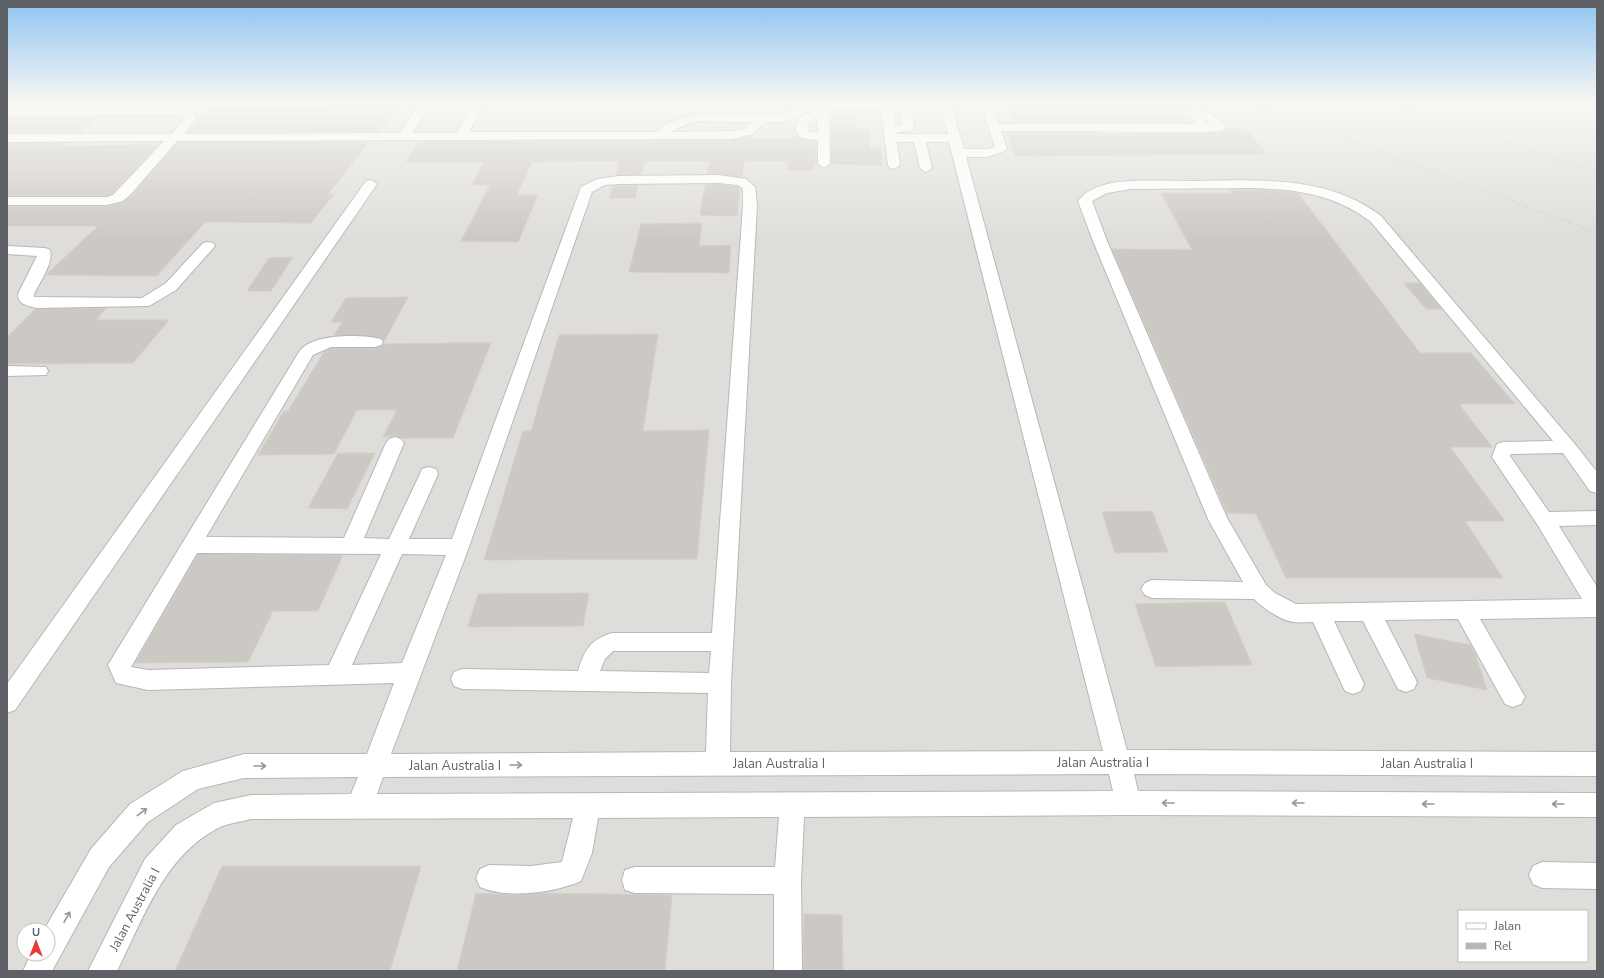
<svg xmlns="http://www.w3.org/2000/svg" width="1604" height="978" viewBox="0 0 1604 978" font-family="'Nunito Sans',sans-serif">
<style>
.industrial{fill:#dfddd9;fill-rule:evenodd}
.building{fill:#ccc8c4;stroke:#d5cfc5}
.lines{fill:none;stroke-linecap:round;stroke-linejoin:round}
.minor-casing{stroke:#b4b7bb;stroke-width:2}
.minor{fill:#fff;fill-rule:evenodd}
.rail{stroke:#b5b6b7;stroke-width:2;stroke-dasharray:0.5 3.5;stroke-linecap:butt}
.oneway{stroke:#96999c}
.labels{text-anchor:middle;stroke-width:3.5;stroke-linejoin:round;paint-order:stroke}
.near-street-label{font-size:13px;fill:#5e6267;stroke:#fff}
</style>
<rect width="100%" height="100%" fill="#f0eee7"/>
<!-- industrial -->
<path class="industrial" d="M7,102H1597V971H7ZM1459,911H1587V961H1459ZM24,930H48V954H24Z"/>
<!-- building -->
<g class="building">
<polygon points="7,102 118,102 110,108 7,108"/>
<polygon points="1006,102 1172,102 1187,122 1015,122"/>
<polygon points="325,105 400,105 386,125 382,125 377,132 188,132 214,107 321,106"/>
<polygon points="7,116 100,116 80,132 7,132"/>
<polygon points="831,117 855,117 855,129 870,129 870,148 881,148 882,165 831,164"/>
<polygon points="1226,129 1246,129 1266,154 1015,156 1007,133 1204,134 1221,132"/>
<polygon points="740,138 799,138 816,141 816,164 813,164 814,170 788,170 788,161 744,161 742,177 707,174 710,161 645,161 641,174 616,175 620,161 532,162 517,195 538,195 518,242 461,241 490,185 472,185 484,162 406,162 419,142 731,140"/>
<polygon points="178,142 369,142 328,194 334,194 311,223 205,222 157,276 46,275 98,226 7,226 7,206 107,206 123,202 132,195"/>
<polygon points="67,143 64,146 158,145 112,194 107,196 7,196 7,144"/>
<polygon points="718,184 737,186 740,189 737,216 700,215 705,185"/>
<polygon points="638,185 635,198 609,198 613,186"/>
<polygon points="1230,190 1267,190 1298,193 1420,353 1471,353 1515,404 1459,404 1492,447 1450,447 1505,521 1465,521 1503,578 1286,578 1256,514 1227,513 1112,249 1192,250 1161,193 1232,193"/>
<polygon points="702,223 699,246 731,245 729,273 629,272 641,224"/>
<polygon points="293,257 271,291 247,291 269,258"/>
<polygon points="1404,283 1420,283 1441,309 1426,309"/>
<polygon points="408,297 384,342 381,338 372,336 334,335 342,322 331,322 346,298"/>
<polygon points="106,308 96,320 169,320 133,363 7,364 7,337 35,309"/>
<polygon points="658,334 643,431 709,430 697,559 484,560 523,431 531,431 559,335"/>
<polygon points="452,343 491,343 453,438 402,438 395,436 383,437 397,410 357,410 334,454 258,455 284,411 288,411 324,352 331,348 375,348 384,344"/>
<polygon points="338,453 375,453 347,509 308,508"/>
<polygon points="1152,511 1168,552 1115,553 1102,512"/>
<polygon points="198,554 343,555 318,611 273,611 248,662 135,663"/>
<polygon points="589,593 583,626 468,627 478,594"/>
<polygon points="1225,602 1252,665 1156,667 1135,604"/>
<polygon points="1414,634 1470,645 1475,653 1487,690 1427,678"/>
<polygon points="222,866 421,866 390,971 175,971"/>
<polygon points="476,893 517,895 544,893 672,895 665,971 457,971"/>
<polygon points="804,914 842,915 843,971 803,971"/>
</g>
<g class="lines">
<!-- minor casing -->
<g class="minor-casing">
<g id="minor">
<polygon points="172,102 327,102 321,105 177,106 173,105"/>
<path d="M412,102H429L431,104L412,133H457L473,102H484L469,132H659L662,126L683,118L698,115H781L795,110L802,102H813C802,121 784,123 764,122L753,134L731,139L177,141L131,194L123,201L107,205H7V197H107L113,195L164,141L7,142V134H171L184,120V117L180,115H7V109H182L193,113L196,120L184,134L400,133L418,106L413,104ZM698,121L753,122L745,129L736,131L670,132L690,123Z"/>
<path d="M881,102H909L914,128L912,130L896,133V134H948L939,102H950L964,149H987L995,147L981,106L987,103L993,106L999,124H1196L1188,113L1194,110L1210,113L1227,127L1221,131L1204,132L1001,131L1007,148L1005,151L987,157H966L1127,750L1597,752V776L1134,774L1138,791L1597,793V817L1129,815L804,817L801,881L802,971H774V894L635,893L625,890L622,880L625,870L635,867H775L779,817L598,818L592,853L581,881C554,893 507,899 480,887L476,878L480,869L489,865L531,866L562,862L573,818L251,819C241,822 228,823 218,828C164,856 143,919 117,971H88L145,859L176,825L214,803L251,795L351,794L358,777L244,778L198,789L148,822L109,867L52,971H23L31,954H48V930H44L91,849L130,804L183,771L244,754H367L394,683L148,690L116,683L108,665L299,352C311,333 361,334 381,339L383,342L381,345L375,347H331L313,355L206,537L344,538L386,443L389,439L395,437L401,439L404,443L364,538L389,539L420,474L422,469L429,467L436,469L438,474L409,539H452L580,190L581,187L597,179L619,176L718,175L746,179L755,187L757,205L731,683L730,752L1103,751L949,142H926L932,168L926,172L920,168L914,142H897L900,165L894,169L890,168L888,165L881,109H836L829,112L830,164L824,168L818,164V140L801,138L795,129L799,119L816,109L831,104ZM893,109H899L902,125L895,126ZM817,117L818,133L809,132L807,129L808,123ZM1204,119L1210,124H1207ZM718,183L738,185L743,189V205L712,633H612C590,640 585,649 578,671L462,669L454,672L451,679L454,686L462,689L708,693L706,752L391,754L469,547L592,192L605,185L619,184ZM197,553L381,554L329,665L148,670L131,667ZM402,554L446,555L402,663L352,665ZM613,651H711L709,673L600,671L605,659ZM1109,774L1113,791L377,794L383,777Z"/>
<polygon points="371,180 377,184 15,710 7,713 7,684 366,181"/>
<path d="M1131,181C1153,180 1174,181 1196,181C1259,180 1328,175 1381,216L1574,443L1597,472V493L1590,491L1563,453L1511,454L1510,456L1549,512L1597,511V525L1559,526L1597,587V617L1480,619L1521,690L1525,697L1521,704L1513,707L1505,704L1458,619L1385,620L1417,682L1414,689L1406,692L1398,689L1363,621H1334L1364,684L1361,691L1353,694L1345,691L1313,622C1306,622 1299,623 1293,622C1280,620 1263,608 1254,599L1152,598L1145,595L1141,589L1145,583L1152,580L1243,582L1208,519L1093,241L1078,201C1090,185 1113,182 1131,181ZM1250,188C1295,189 1335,194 1371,222L1553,441L1503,442L1497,444L1492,457L1537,524L1582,599L1296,604L1275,593L1266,585L1227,518L1107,241L1092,201L1107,193L1131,189Z"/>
<path d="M208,242L213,243L215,246L176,290L149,306L36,308C27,305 18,305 18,294L37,256L7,254V246L44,248L49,249C56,259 39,284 34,294V297L142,298L166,283L203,243Z"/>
<polygon points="7,366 46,367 48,371 46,375 7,376"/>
<polygon points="1542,862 1597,863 1597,889 1542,888 1533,884 1529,875 1533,866"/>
</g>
</g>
<!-- minor -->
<use href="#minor" class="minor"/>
<!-- rail -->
<g class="rail">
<polyline points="1246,102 1597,233"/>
<polyline points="1389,102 1597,172"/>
</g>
</g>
<!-- one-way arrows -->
<defs><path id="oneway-shaft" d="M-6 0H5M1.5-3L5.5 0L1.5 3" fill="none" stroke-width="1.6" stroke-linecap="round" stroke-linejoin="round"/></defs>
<g class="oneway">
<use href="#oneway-shaft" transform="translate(516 765)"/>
<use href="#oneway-shaft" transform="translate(260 766)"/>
<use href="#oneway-shaft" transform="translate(1168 803) rotate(-180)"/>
<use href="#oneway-shaft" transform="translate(1298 803) rotate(-180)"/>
<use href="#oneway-shaft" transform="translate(1428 804) rotate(-180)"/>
<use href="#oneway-shaft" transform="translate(1558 804) rotate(-180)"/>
<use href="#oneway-shaft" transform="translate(142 812) rotate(-37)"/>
<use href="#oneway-shaft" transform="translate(67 917) rotate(-61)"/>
</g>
<!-- sky -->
<linearGradient id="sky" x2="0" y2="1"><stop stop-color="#8ec4f1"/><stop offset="0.43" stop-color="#f8f7f4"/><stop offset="1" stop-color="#f8f7f4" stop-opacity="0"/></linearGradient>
<rect width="1604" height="239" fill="url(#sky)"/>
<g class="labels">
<!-- near-street labels -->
<g class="near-street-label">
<text x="1103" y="767">Jalan Australia I</text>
<text x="779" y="768">Jalan Australia I</text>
<text x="1427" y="768">Jalan Australia I</text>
<text x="455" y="770">Jalan Australia I</text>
<text transform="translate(134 909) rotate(-62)" y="5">Jalan Australia I</text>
</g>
</g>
<!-- border -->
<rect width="1604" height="978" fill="none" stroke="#5e6267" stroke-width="16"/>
<!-- legend -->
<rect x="1458" y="910" width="130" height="52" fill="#ffffff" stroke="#bfc0c2"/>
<rect x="1466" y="923" width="20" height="6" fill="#ffffff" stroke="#bfc0c2"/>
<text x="1494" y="930" font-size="12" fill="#5e6267">Jalan</text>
<rect x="1466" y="943" width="20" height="6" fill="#b5b6b7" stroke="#bfc0c2"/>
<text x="1494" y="950" font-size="12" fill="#5e6267">Rel</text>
<!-- north arrow -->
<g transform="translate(36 942)"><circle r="19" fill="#ffffff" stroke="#bfc0c2"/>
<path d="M0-3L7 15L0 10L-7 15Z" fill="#e93934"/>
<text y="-6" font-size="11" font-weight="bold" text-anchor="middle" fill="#5e6267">U</text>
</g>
</svg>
